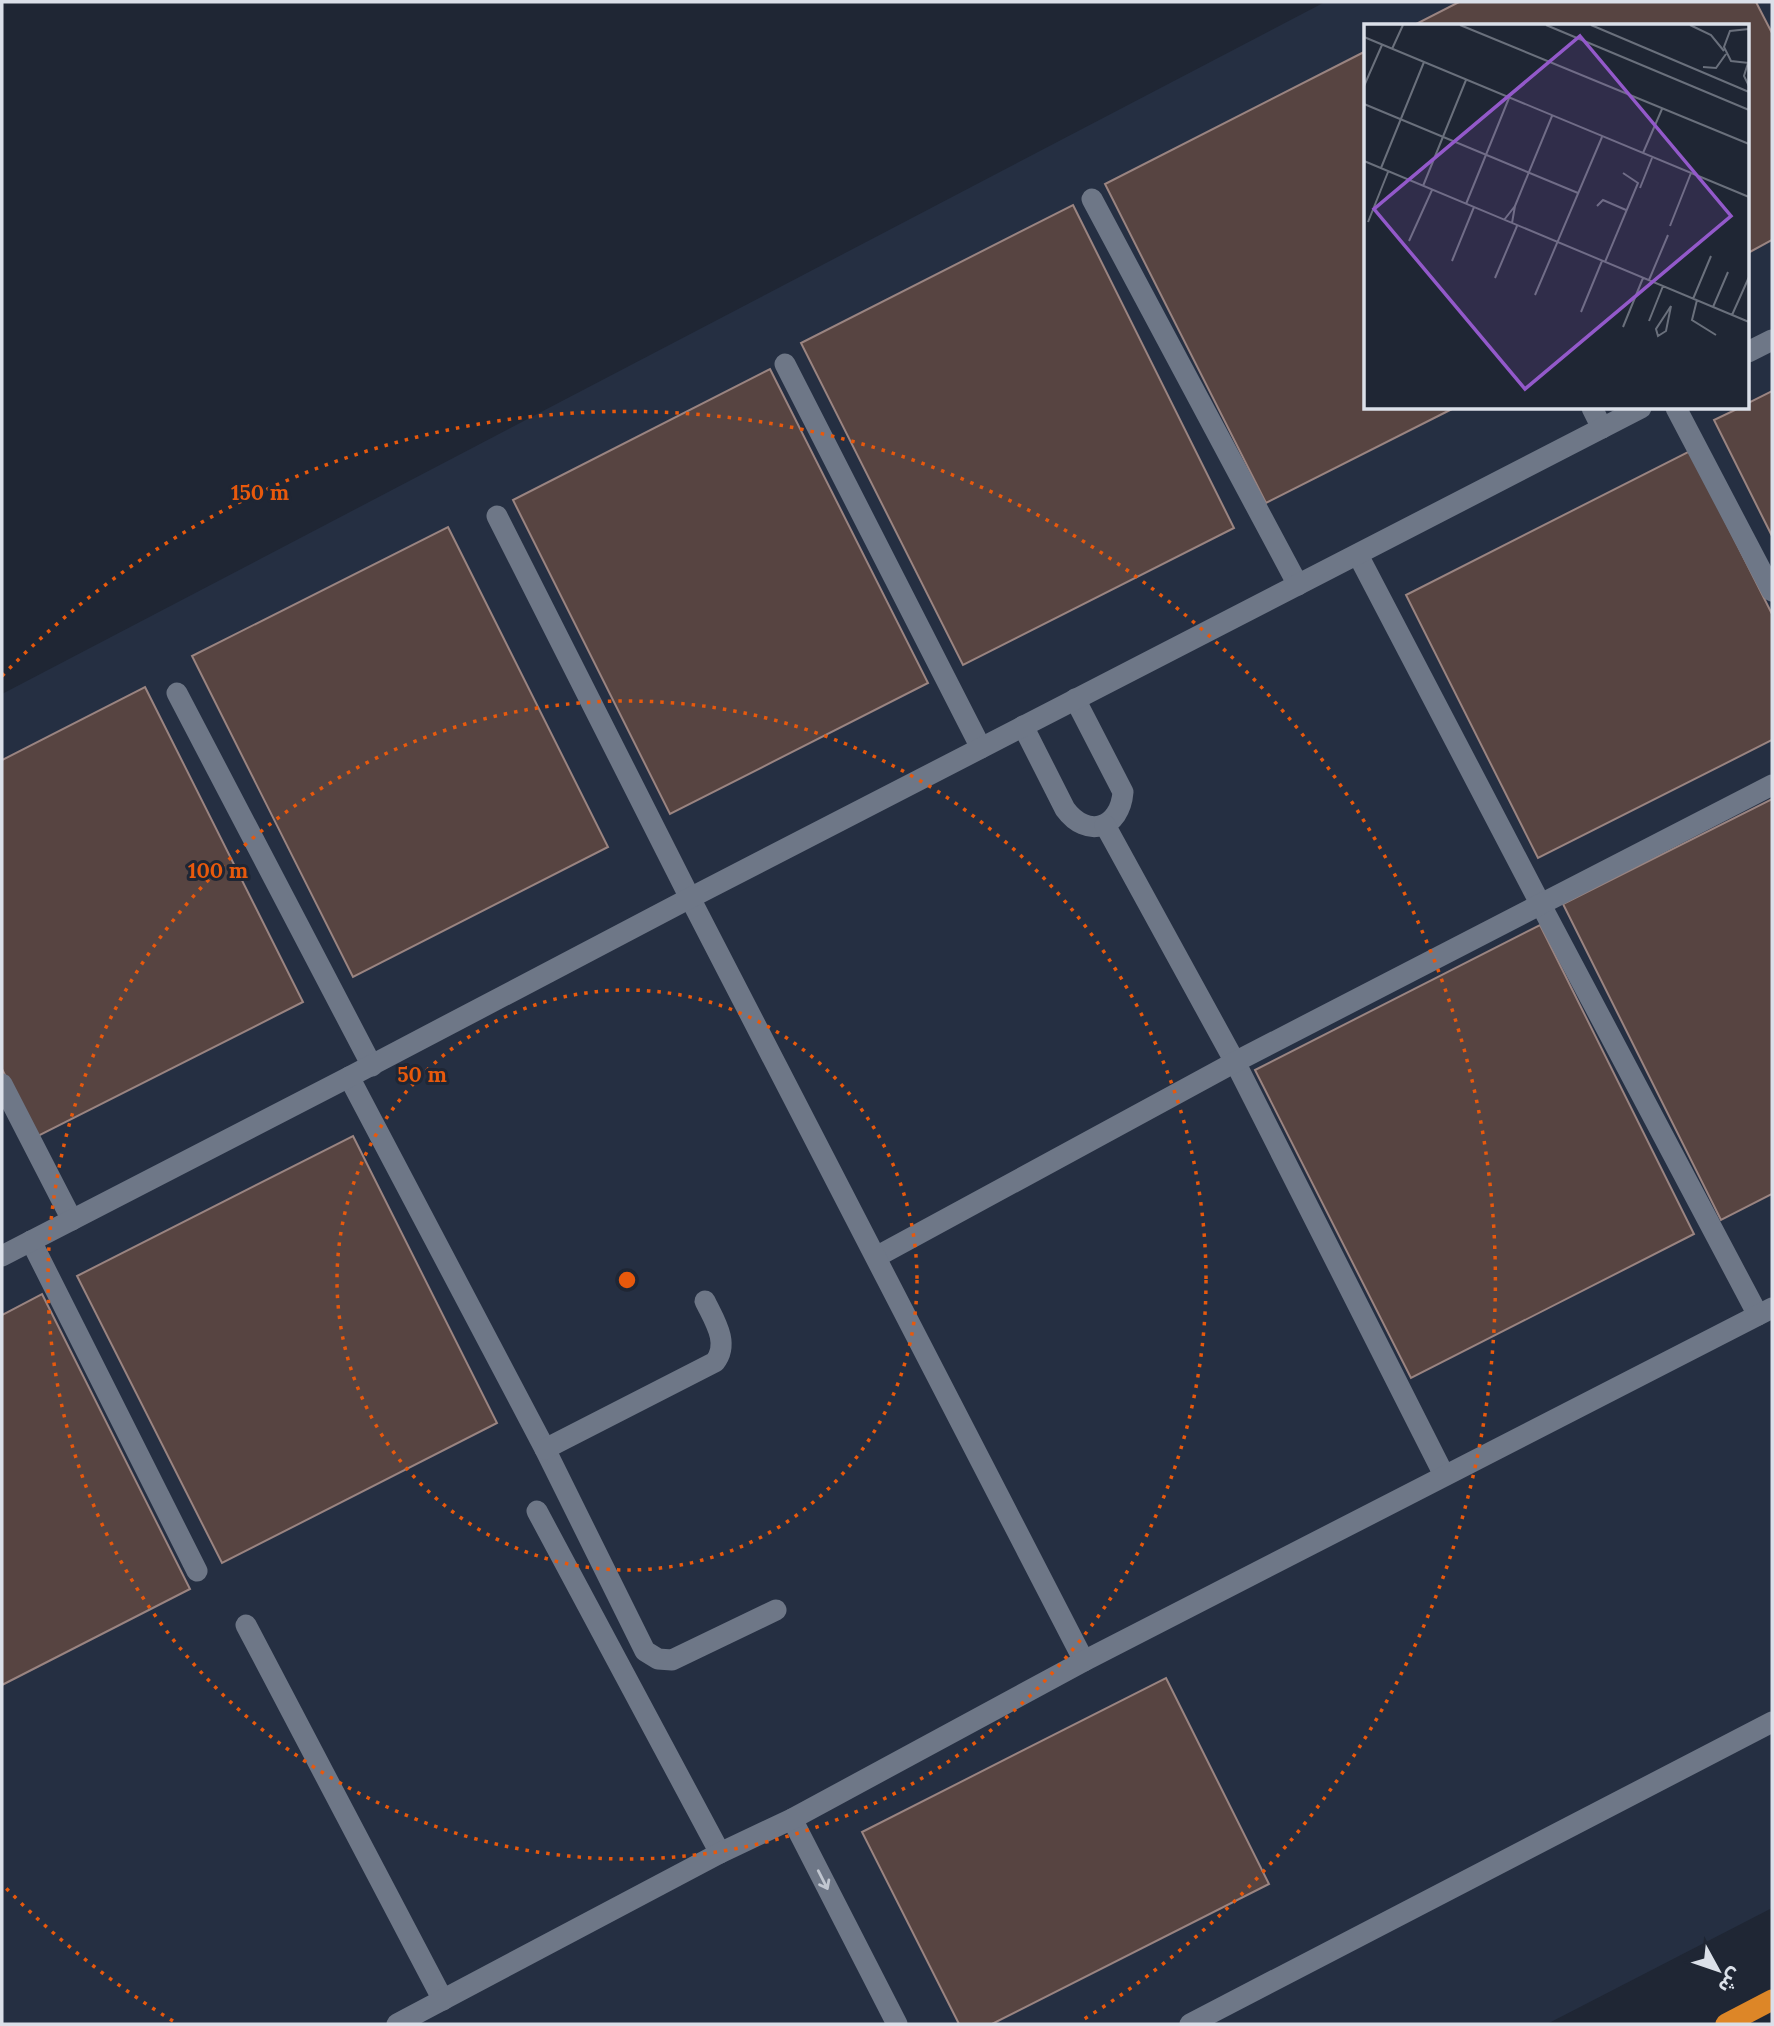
<svg xmlns="http://www.w3.org/2000/svg" width="1774" height="2026" viewBox="0 0 1774 2026" font-family="Lora,'Noto Sans Arabic',serif">
<style>
.built{fill:#252f42;fill-rule:evenodd}
.building{fill:#574441;stroke:#9a8481;stroke-width:2}
.lines{fill:none;stroke-linecap:round;stroke-linejoin:round}
.lane{stroke:#6e7787;stroke-width:21}
.street{stroke:#6e7787;stroke-width:21}
.secondary{stroke:#6e7787;stroke-width:21}
.highway{stroke:#dd8627;stroke-width:21}
.oneway{stroke:#c0c6d0}
.ring{fill:none;stroke:#e8590c;stroke-width:3.5;stroke-dasharray:3.5 7}
.inset-road{fill:none;stroke:#6a707c;stroke-width:2}
.view{fill:#9359ca;fill-opacity:0.15;stroke:#9359ca;stroke-width:3.5}
.inset-edge{fill:none;stroke:#dbe0e9;stroke-width:3.5}
.centre{fill:#e8590c;stroke:#1f2634;stroke-width:3.5}
.ring-label{font-size:21px;text-anchor:middle;font-weight:bold;fill:#e8590c;stroke:#1f2634;stroke-width:6;stroke-linejoin:round;paint-order:stroke}
</style>
<rect width="100%" height="100%" fill="#1f2634"/>
<!-- built -->
<path class="built" d="M1325,2H1772V1908L1547,2024H2V694ZM1366,26H1748V408H1366Z"/>
<!-- building -->
<g class="building">
<polygon points="1459,2 1756,2 1772,33 1772,240 1748,253 1748,26 1418,26 1416,24"/>
<polygon points="1366,51 1366,408 1454,408 1266,503 1105,184"/>
<polygon points="1073,205 1234,528 963,665 801,343"/>
<polygon points="770,369 928,683 670,814 513,500"/>
<polygon points="1772,391 1772,536 1714,420 1739,408 1748,408 1748,403"/>
<polygon points="1690,451 1772,614 1772,740 1538,858 1406,595"/>
<polygon points="448,527 608,847 353,977 192,656"/>
<polygon points="145,687 303,1002 36,1137 2,1069 2,760"/>
<polygon points="1772,799 1772,1194 1721,1220 1563,904"/>
<polygon points="1540,925 1694,1234 1411,1378 1255,1070"/>
<polygon points="353,1136 497,1423 222,1563 77,1276"/>
<polygon points="42,1294 190,1589 2,1685 2,1315"/>
<polygon points="1166,1678 1269,1884 992,2024 959,2024 862,1832"/>
</g>
<g class="lines">
<!-- lane -->
<g class="lane">
<polyline points="1092,199 1298,585"/>
<polyline points="785,364 981,748"/>
<polyline points="1592,408 1602,428"/>
<polyline points="1676,408 1772,591"/>
<polyline points="497,516 690,898"/>
<polyline points="1358,555 1541,905 1758,1315"/>
<polyline points="177,693 372,1066"/>
<path d="M1023,726L1065,809C1087,839 1120,829 1123,792L1075,699"/>
<polyline points="1105,825 1235,1062 1444,1475"/>
<polyline points="349,1077 545,1449 645,1651 658,1659 672,1660 776,1610"/>
<polyline points="2,1084 72,1220"/>
<polyline points="31,1241 197,1571"/>
<polyline points="876,1257 1235,1062 1772,785"/>
<path d="M545,1449L715,1362C730,1343 714,1320 705,1301"/>
<polyline points="537,1511 720,1853"/>
<polyline points="246,1625 443,2000"/>
</g>
<!-- street -->
<polyline class="street" points="792,1819 897,2024"/>
<!-- secondary -->
<g class="secondary">
<polyline points="1748,352 1772,340"/>
<polyline points="690,898 1084,1661"/>
<polyline points="2,1256 349,1077 690,898 1641,408"/>
<polyline points="397,2024 720,1853 792,1819 1084,1661 1772,1308"/>
<polyline points="1190,2024 1772,1722"/>
</g>
<!-- highway -->
<polyline class="highway" points="1726,2024 1772,2000"/>
</g>
<!-- one-way arrows -->
<defs><path id="oneway-shaft" d="M-6 0H5M1.5-3L5.5 0L1.5 3" fill="none" stroke-width="1.6" stroke-linecap="round" stroke-linejoin="round" transform="scale(1.75)"/></defs>
<use class="oneway" href="#oneway-shaft" transform="translate(823 1880) rotate(63)"/>
<!-- distance rings -->
<g class="ring">
<circle cx="627" cy="1280" r="290"/>
<circle cx="627" cy="1280" r="579"/>
<path d="M173 2021A869 869 0 0 1 2 1884M2 676A869 869 0 1 1 1081 2021"/>
</g>
<!-- overview -->
<g transform="translate(1364 24)">
<rect width="385" height="385" fill="#1f2634"/>
<path class="inset-road" d="M96,1L385,120M182,1L385,86M227,1L385,68M326,1L347,11L360,27M385,5L366,7L360,23L367,37L385,39M0,13L385,173M28,25L39,1M384,39L380,52L385,62M339,43L352,44L362,30M0,62L18,21M0,80L214,169M279,129L298,85M0,137L385,298M17,144L60,38M59,162L102,56M276,164L288,134M102,180L145,74M151,182L188,92M233,182L239,176L262,186M140,196L151,182L148,199M4,198L24,148M306,202L327,149M45,217L68,166M88,237L110,183M241,238L274,159L259,149M131,254L153,202M285,256L304,211M171,271L238,113M329,275L347,232M333,276L328,296L352,311M307,282L302,307L294,312L292,305ZM349,283L364,248M217,288L238,237M368,291L385,253M285,297L299,262M259,303L279,254"/>
<path class="view" d="M216,12L367,192L161,365L10,185Z"/>
<rect width="385" height="385" class="inset-edge"/>
</g>
<circle cx="627" cy="1280" r="10" class="centre"/>
<g class="ring-label">
<text x="260" y="500">150 m</text>
<text x="218" y="878">100 m</text>
<text x="422" y="1082">50 m</text>
</g>
<!-- border -->
<rect width="1774" height="2026" fill="none" stroke="#dbe0e9" stroke-width="7"/>
<!-- north arrow -->
<g transform="translate(1718 1970) rotate(130)" stroke="#1f2634" stroke-width="5" paint-order="stroke">
<path d="M0-5L12 26L0 18L-12 26Z" fill="#dbe0e9"/>
<text y="-10" font-size="19" font-weight="bold" text-anchor="middle" fill="#dbe0e9">ش</text>
</g>
</svg>
